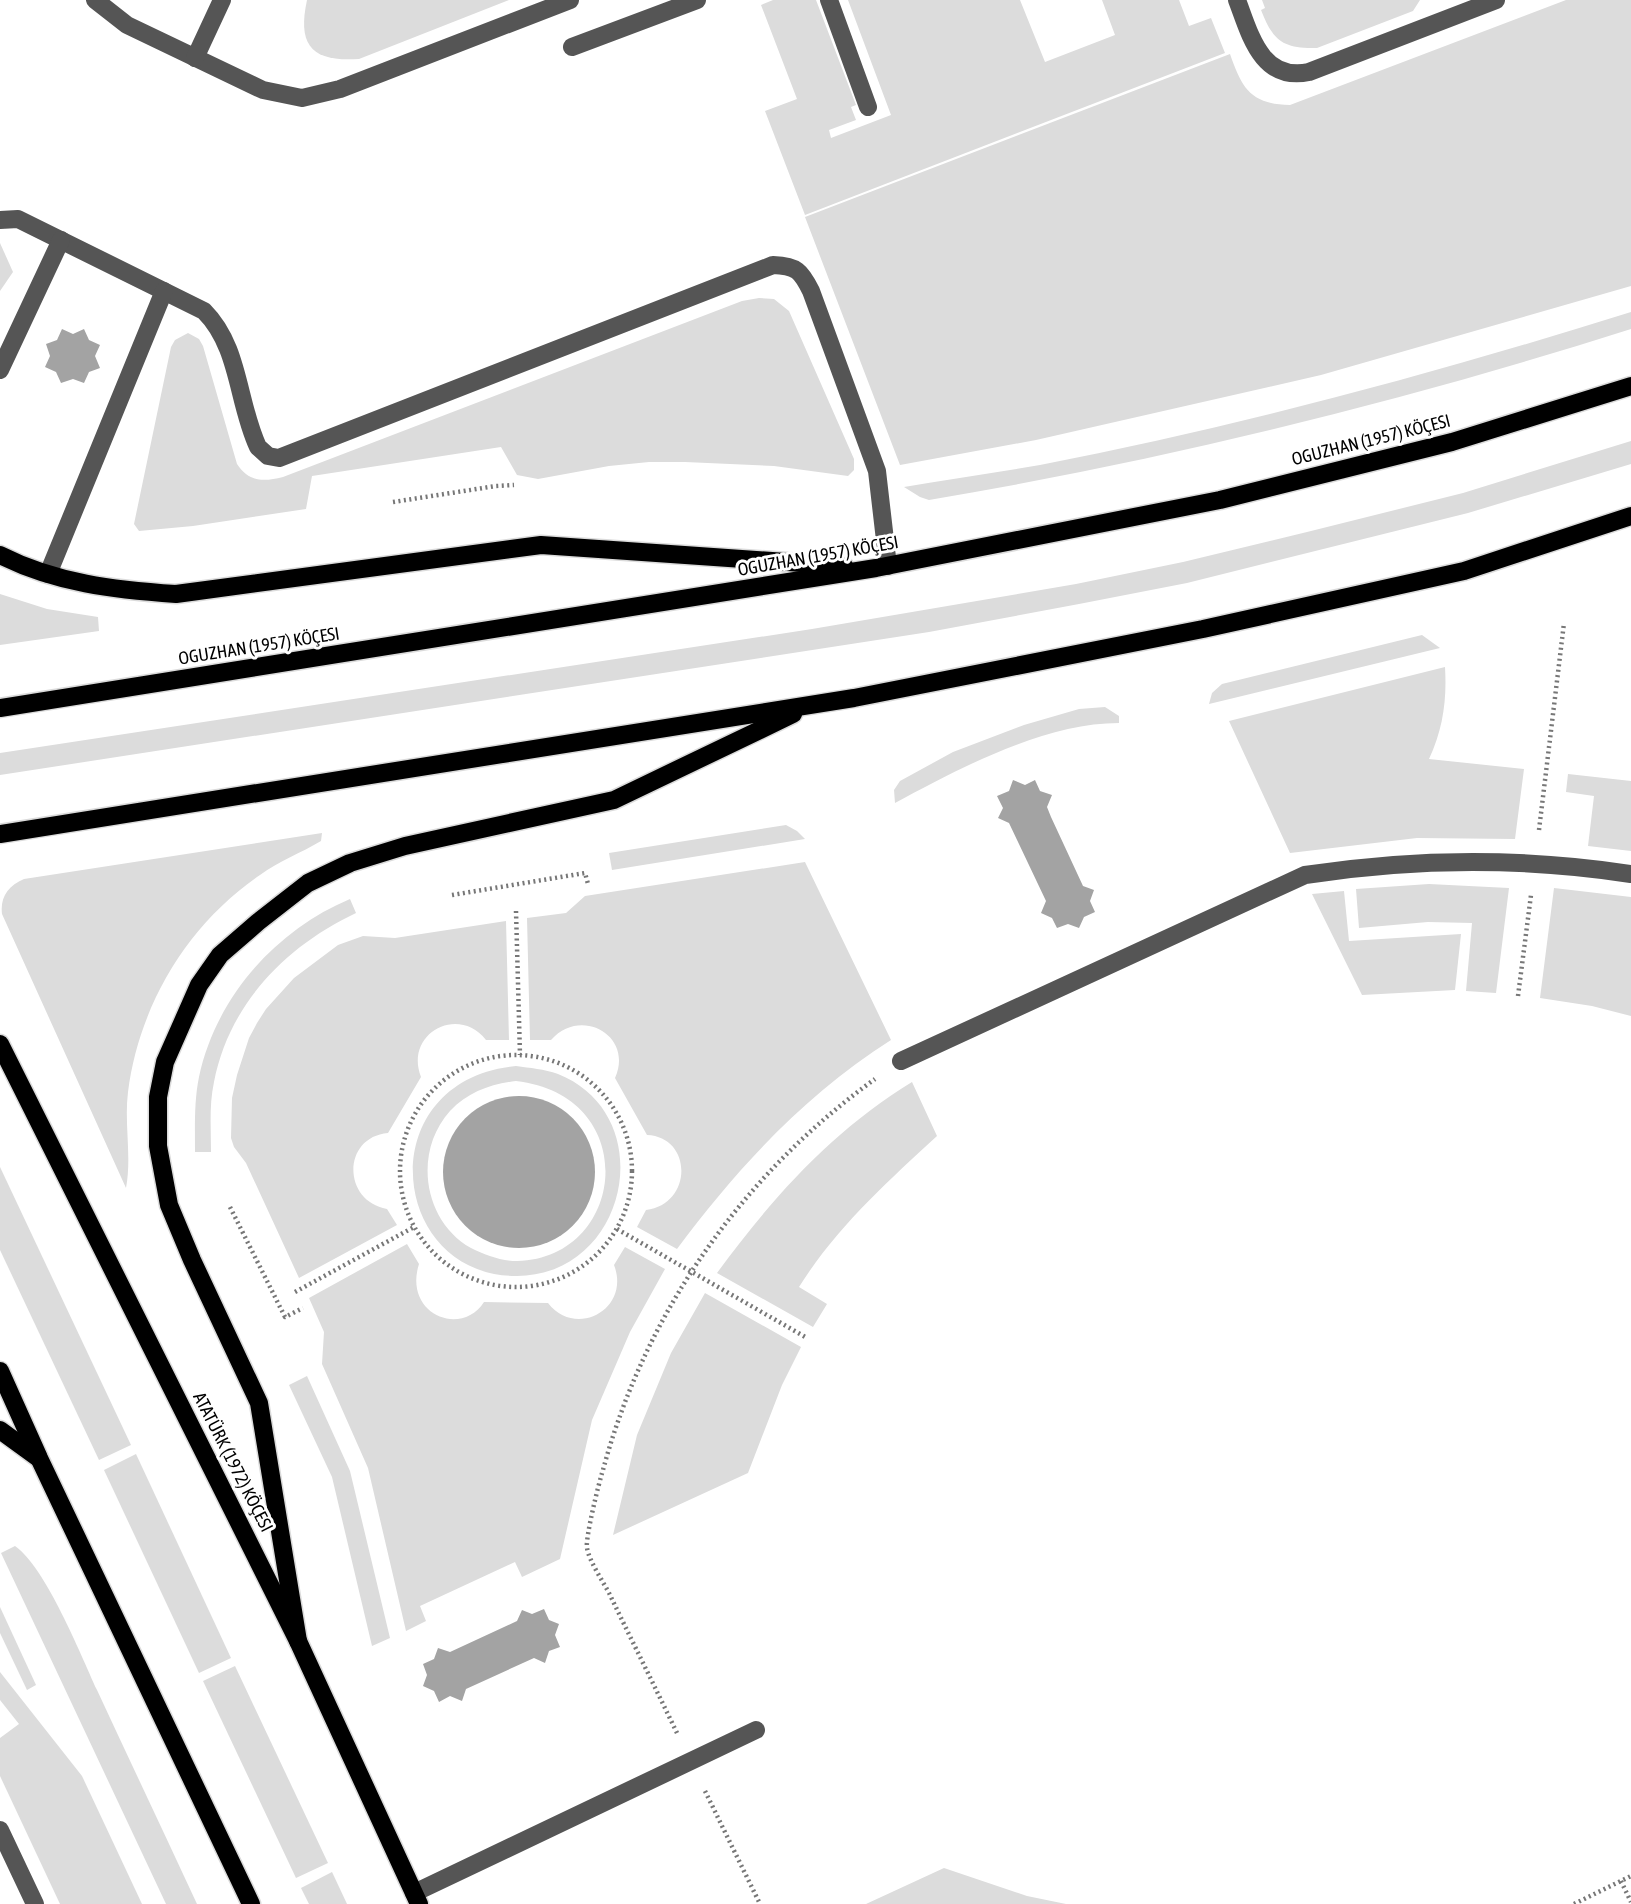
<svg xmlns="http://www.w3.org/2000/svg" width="1631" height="1904" viewBox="0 0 1631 1904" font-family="'Asap Condensed',sans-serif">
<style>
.green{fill:#dcdcdc;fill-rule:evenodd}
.water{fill:#a3a3a3}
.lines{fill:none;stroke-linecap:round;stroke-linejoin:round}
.major-casing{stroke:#dbdbdb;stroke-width:21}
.path{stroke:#777;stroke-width:4.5;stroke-dasharray:2 3.5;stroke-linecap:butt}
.minor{stroke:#555;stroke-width:18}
.major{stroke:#000;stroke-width:18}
.labels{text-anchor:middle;stroke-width:6;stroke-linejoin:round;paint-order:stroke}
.street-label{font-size:18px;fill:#000;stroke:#fff}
</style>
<rect width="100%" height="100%" fill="#fff"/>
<!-- green -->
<g class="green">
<path d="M307,0H509L359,59C312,62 297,46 307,0Z"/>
<polygon points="773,0 816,0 856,105 851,107 856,120 829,130 831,138 891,115 848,0 1020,0 1045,62 1115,35 1102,0 1179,0 1189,26 1211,18 1225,53 805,215 765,111 797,99 761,5"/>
<path d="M1262,0H1420L1413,11L1317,48C1283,49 1273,41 1261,10L1265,8Z"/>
<path d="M1566,0H1631V286L1321,375L1036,440L900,465L805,217L1230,54C1242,88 1250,104 1290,105Z"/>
<polygon points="0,243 13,272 0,291"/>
<path d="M759,298L774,299L789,311L854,459V470L848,476L774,466L685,462H649L609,466L538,479L517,475L501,447L312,476L306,509L193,526L139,531L134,524L171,347L175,340L188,333L199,339L203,346L237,464C249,482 263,482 283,477L742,301Z"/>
<path d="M1631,312V329C1401,402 1167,460 929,500L920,497L904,487C950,479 995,473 1040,465C1240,426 1437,373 1631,312Z"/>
<polygon points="1631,441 1631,464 1468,513 1187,583 1079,604 929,632 0,775 0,753 812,629 1076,584 1183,562 1307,532 1463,493"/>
<polygon points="0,594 47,609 98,617 99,631 0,645"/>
<polygon points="1422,635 1440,648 1209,704 1212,693 1222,684"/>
<path d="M1445,667C1447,700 1443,729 1429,759L1524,769L1515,839L1417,838L1290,853L1229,721Z"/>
<path d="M1105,707L1119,716V723C1044,723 960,768 895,803L894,790L900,781L953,752L1024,725L1079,709Z"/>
<polygon points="1568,774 1631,781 1631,851 1588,846 1594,796 1566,792"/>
<polygon points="786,825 797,831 805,839 612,870 609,853"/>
<path d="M322,833L321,841C301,853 279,861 260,875C188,924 139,1005 128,1092C124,1124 132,1156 126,1188L2,914C0,897 8,886 24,879Z"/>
<path d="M805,862L891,1040C805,1095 738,1167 677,1249L637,1227L646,1210C693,1204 693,1137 647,1135L615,1078C634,1036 581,1006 551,1040H530L527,918L566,913L585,896Z"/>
<polygon points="1429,884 1509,888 1496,993 1466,991 1472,923 1428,922 1359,928 1356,889"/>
<polygon points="1554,888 1631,897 1631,1016 1592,1006 1540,998"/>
<polygon points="1344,891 1349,941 1461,934 1455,990 1362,995 1312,894"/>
<path d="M350,899L356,913C286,946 229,1004 214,1082C209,1105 211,1129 211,1152H195C195,1127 194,1101 199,1077C216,997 276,930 350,899Z"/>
<path d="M506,921L509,1040H486C458,1004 404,1034 421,1077L388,1133C342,1137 342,1201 387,1209L397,1225L299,1278L246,1163L234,1147L231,1138L232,1098L237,1075L249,1038L257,1023L266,1009L294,978L338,945L363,936L395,938Z"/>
<path d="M516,1066C530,1068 544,1069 558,1074C661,1115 629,1275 517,1276C388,1277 369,1080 516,1066ZM516,1081C644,1096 626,1259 517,1261C501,1261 485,1255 471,1248C423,1221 413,1152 450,1111C468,1092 491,1084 516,1081Z"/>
<path d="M912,1082L937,1136C886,1183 836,1228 799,1287L827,1304L813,1327L717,1273C771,1199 833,1130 912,1082Z"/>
<polygon points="0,1167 131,1445 99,1460 0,1250"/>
<path d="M407,1244L419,1264C403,1314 461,1338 484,1302L548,1303C576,1339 631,1309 614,1265L625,1247L665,1269L630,1332L592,1420L560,1559L522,1577L515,1562L420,1606L426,1621L406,1631L368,1468L322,1364L324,1332L309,1298Z"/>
<polygon points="705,1293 801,1347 782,1385 748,1473 613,1535 637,1435 671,1353"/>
<polygon points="307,1376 350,1471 390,1638 372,1646 332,1477 289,1385"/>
<polygon points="136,1454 231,1658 199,1673 104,1470"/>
<path d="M15,1546C46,1568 80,1653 97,1690C130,1761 164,1833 197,1904H166L1,1553Z"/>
<polygon points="0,1607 36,1685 27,1690 0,1633"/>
<polygon points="235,1666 328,1863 296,1878 203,1681"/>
<polygon points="0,1672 82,1776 142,1904 60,1904 0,1776 0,1738 19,1724 0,1700"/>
<polygon points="944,1868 1027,1896 1066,1904 866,1904"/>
<polygon points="332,1872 347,1904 309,1904 301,1888"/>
</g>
<!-- water -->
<g class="water">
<polygon points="62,329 73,334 84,329 89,340 100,345 95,356 100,368 89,372 84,383 73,379 61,383 56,372 45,367 50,356 46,344 57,340"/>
<polygon points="1013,780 1025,785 1035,780 1040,791 1052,795 1047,807 1051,817 1083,886 1094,890 1090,901 1095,912 1084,917 1079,928 1068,924 1057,928 1052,918 1041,913 1046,901 1009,823 998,818 1003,808 997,796 1009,791"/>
<circle cx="519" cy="1172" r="76"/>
<polygon points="544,1609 549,1620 559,1624 555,1635 560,1647 549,1651 545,1663 534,1658 466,1689 462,1701 450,1696 439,1702 434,1691 423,1686 427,1675 423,1664 434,1659 438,1648 450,1652 517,1621 522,1610 532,1614"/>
</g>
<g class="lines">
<!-- major casing -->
<g class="major-casing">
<g id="major">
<path d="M0,555C55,583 115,590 176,594L541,545L844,566"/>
<polyline points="0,708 876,568 1220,500 1452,442 1631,386"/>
<polyline points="0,834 854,698 1203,629 1464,571 1631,516"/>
<polyline points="0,1044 298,1641 419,1904"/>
<polyline points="0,1371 39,1458 251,1904"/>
<polyline points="0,1430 37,1457"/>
<polyline points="298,1641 259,1403 192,1260 169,1205 158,1146 158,1097 165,1062 199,985 220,955 258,922 308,883 350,863 405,846 614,800 793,714"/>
</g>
</g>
<!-- path -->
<g class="path">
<polyline points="393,502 496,486 514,485"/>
<polyline points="1539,830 1564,623"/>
<polyline points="452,895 585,873 588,884"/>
<polyline points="516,911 520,1055"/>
<polyline points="1518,996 1531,895"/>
<circle cx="516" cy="1171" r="116"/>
<polyline points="230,1207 285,1317 303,1308"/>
<polyline points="617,1229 807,1338"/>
<polyline points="295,1292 414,1227"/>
<path d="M677,1733C655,1687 632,1641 610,1595C604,1583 589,1561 587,1548C585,1539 599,1482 603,1470C645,1313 743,1174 875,1079"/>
<polyline points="705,1791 760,1904"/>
<polyline points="1621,1881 1631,1902"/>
<polyline points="1574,1904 1631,1876"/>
</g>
<!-- minor -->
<g class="minor">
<polyline points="95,0 127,25 263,90 302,98 340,89 570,0"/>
<polyline points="829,0 868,107"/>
<path d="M1237,0C1250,34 1261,82 1309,72L1496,0"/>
<polyline points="572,47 697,0"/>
<polyline points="195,58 222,0"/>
<path d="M0,220L18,219L204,311C240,347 237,402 258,447L268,456L279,458L773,265C797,266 801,271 811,291L877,471L888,566"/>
<polyline points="0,370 61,240"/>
<polyline points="48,574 164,291"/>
<path d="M901,1061L1305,875C1415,858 1520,857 1631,874"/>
<polyline points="0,1830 35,1904"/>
<polyline points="414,1893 756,1730"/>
</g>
<!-- major -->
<use href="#major" class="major"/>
</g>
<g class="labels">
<!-- street labels -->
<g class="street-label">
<text transform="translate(1371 440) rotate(-14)" y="6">OGUZHAN (1957) KÖÇESI</text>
<text transform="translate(818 556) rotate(-10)" y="6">OGUZHAN (1957) KÖÇESI</text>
<text transform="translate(259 646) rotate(-9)" y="6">OGUZHAN (1957) KÖÇESI</text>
<text transform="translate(233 1462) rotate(63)" y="6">ATATÜRK (1972) KÖÇESI</text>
</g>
</g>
</svg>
